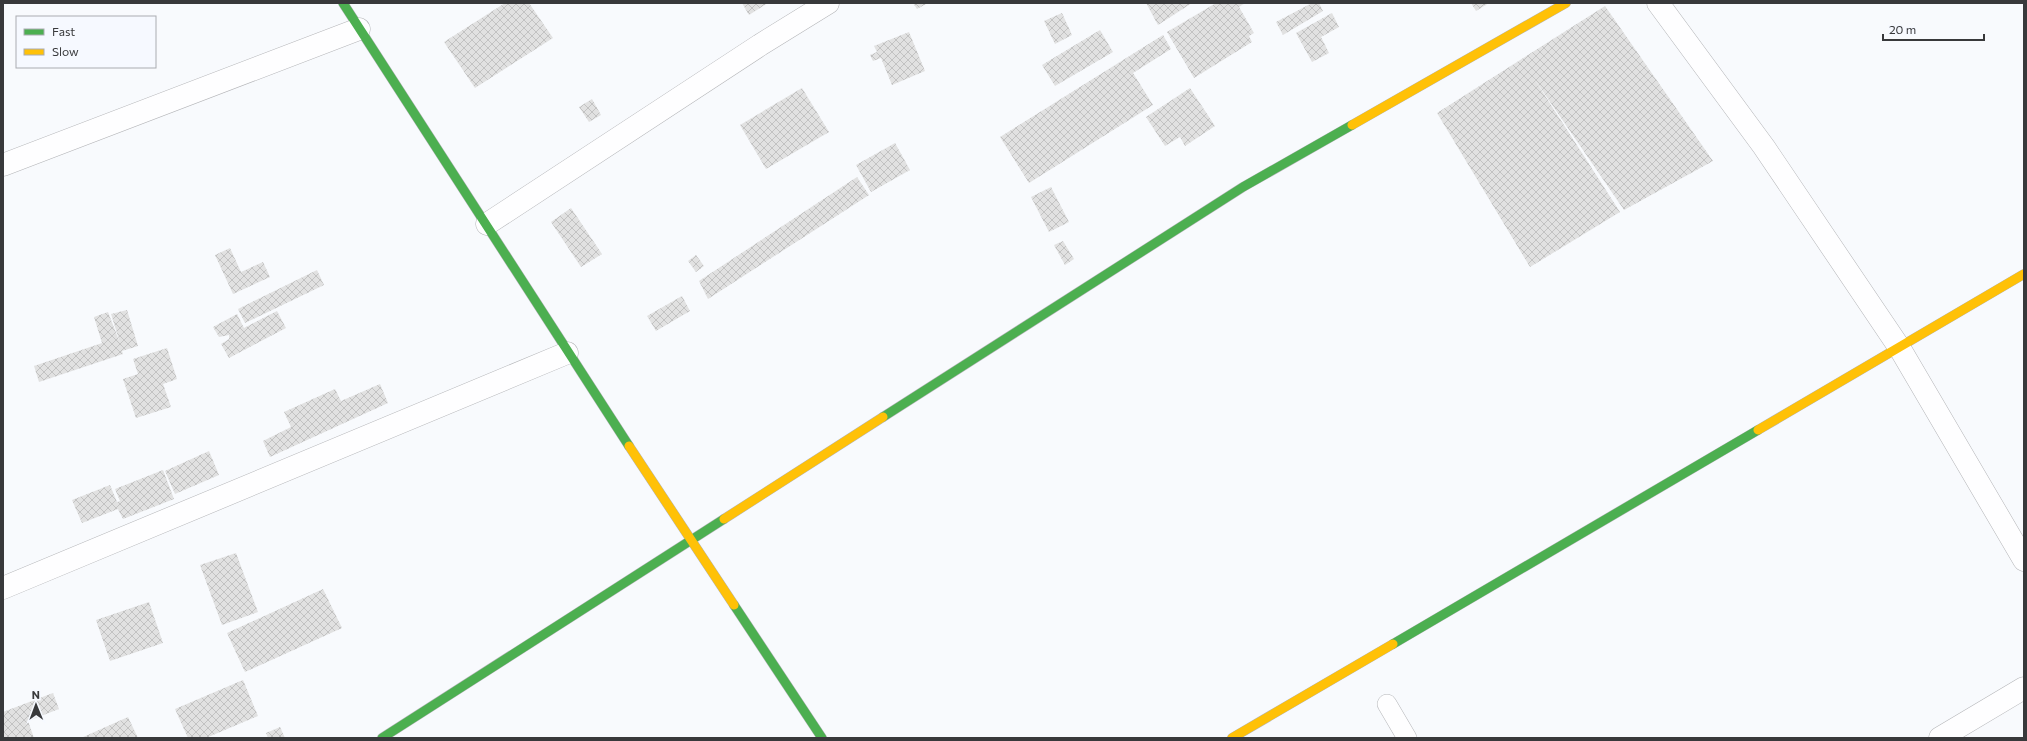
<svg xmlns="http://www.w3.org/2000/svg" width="2027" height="741" viewBox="0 0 2027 741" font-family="Commissioner,sans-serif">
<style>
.building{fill:url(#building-cross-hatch)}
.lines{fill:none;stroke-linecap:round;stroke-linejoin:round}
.lane-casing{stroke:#b4b5b8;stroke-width:20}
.street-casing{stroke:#b4b5b8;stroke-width:23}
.fast-casing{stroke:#b4b5b8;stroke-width:10}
.slow-casing{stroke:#b4b5b8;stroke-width:10}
.lane{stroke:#fefeff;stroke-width:19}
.street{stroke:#fefeff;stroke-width:22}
.fast{stroke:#4caf50;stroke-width:9}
.slow{stroke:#ffc107;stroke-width:9}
</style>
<defs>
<pattern id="building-cross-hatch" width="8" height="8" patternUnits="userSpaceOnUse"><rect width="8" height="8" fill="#e1e1e1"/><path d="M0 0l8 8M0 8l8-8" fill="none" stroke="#c2c2c2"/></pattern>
</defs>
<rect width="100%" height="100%" fill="#f8fafd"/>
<!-- building -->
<g class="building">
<polygon points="505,3 529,3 553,38 475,88 444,42"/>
<polygon points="742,3 768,3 749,15"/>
<polygon points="913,3 928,3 917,9"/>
<polygon points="1146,3 1192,3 1158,25"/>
<polygon points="1216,3 1245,3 1239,7 1254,33 1249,36 1252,42 1194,78 1167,32"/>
<polygon points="1312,3 1319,3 1323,11 1283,35 1276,22"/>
<polygon points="1471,3 1489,3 1476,11"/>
<polygon points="1605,6 1713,161 1624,210 1533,77 1620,212 1530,267 1437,113"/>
<polygon points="1062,13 1072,35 1055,44 1044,21"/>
<polygon points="1332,13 1339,27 1321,37 1329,53 1312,62 1296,33"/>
<polygon points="1100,30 1113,52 1055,86 1042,65"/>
<polygon points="909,32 925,71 892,85 881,58 873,61 870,55 877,52 874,46"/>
<polygon points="1163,35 1171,49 1133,73 1153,105 1029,183 1000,137"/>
<polygon points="802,88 829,132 766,169 740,125"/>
<polygon points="1190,88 1215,126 1185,146 1180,137 1165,146 1146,117"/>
<polygon points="592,99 601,115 589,122 579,107"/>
<polygon points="895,143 910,170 871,192 856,165"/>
<polygon points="857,177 869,195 708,299 699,281"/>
<polygon points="1051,187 1069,222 1049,232 1031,197"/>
<polygon points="571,208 602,254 581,267 551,222"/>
<polygon points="1063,241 1074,259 1065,265 1054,245"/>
<polygon points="230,248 241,272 263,262 270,277 233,294 215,255"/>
<polygon points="696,255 704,266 696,272 688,261"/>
<polygon points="317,270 324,285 245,323 238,309"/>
<polygon points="682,296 690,311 656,331 647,316"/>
<polygon points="127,310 138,346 122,351 123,354 39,382 34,366 102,343 94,317 108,312 120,343 111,314"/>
<polygon points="277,311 286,328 229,358 221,344 229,339 229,335 219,337 213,327 237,314 244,328"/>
<polygon points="167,348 177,379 163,384 171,407 136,418 123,379 138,374 133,359"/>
<polygon points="380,384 388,403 270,457 263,441 291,427 284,412 335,389 341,401"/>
<polygon points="209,451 219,475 175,494 165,471"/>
<polygon points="163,470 174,499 123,519 118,509 82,523 72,500 110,485 117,502 120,501 115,489"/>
<polygon points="236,553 258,612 222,625 200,565"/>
<polygon points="323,589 342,628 245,672 227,633"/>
<polygon points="149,602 163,643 110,661 96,620"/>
<polygon points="243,680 258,716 206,738 188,738 175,709"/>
<polygon points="53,693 59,709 28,721 34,738 3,738 3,712"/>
<polygon points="128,717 138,738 81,738"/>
<polygon points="280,727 285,738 268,738 266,733"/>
</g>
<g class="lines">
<!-- lane casing -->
<g class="lane-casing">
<polyline id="lane" points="1387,704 1407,738"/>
</g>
<!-- street casing -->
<g class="street-casing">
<g id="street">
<polyline points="1658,3 1764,147 1899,347 2024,560"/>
<polyline points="3,165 359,29"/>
<polyline points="487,224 760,45 828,3"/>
<polyline points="3,588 567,353"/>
<polyline points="1940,738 2024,688"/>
</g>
</g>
<!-- fast casing -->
<g class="fast-casing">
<g id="fast">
<polyline points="343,3 629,446"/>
<polyline points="883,417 1243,187 1352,125"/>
<polyline points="734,605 822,738"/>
<polyline points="1393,644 1758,430"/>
<polyline points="382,738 724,519"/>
</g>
</g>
<!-- slow casing -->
<g class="slow-casing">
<g id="slow">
<polyline points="1352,125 1566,3"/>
<polyline points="1758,430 2024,274"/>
<polyline points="629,446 734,605"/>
<polyline points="724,519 883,417"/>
<polyline points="1232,738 1393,644"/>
</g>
</g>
<!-- lane -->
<use href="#lane" class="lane"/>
<!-- street -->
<use href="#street" class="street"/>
<!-- fast -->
<use href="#fast" class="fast"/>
<!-- slow -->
<use href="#slow" class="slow"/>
</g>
<!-- border -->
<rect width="2027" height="741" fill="none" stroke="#38393b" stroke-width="8"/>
<!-- legend -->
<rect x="16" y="16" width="140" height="52" fill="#f6f9ff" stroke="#aaacb1"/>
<rect x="24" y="29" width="20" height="6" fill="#4caf50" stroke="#aaacb1"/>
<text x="52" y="36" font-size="12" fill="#38393b">Fast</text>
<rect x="24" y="49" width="20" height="6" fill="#ffc107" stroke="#aaacb1"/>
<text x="52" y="56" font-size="12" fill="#38393b">Slow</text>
<!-- north arrow -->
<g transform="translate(36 705) rotate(359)" stroke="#f6f9ff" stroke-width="3" paint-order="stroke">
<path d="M0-3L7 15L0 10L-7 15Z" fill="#38393b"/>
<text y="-6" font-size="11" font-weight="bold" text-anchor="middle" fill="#38393b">N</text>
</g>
<!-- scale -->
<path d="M1883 34v6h101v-6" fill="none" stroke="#38393b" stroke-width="2"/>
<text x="1889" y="34" font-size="12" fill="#38393b" stroke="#f6f9ff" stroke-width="3" paint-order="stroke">20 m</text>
</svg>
